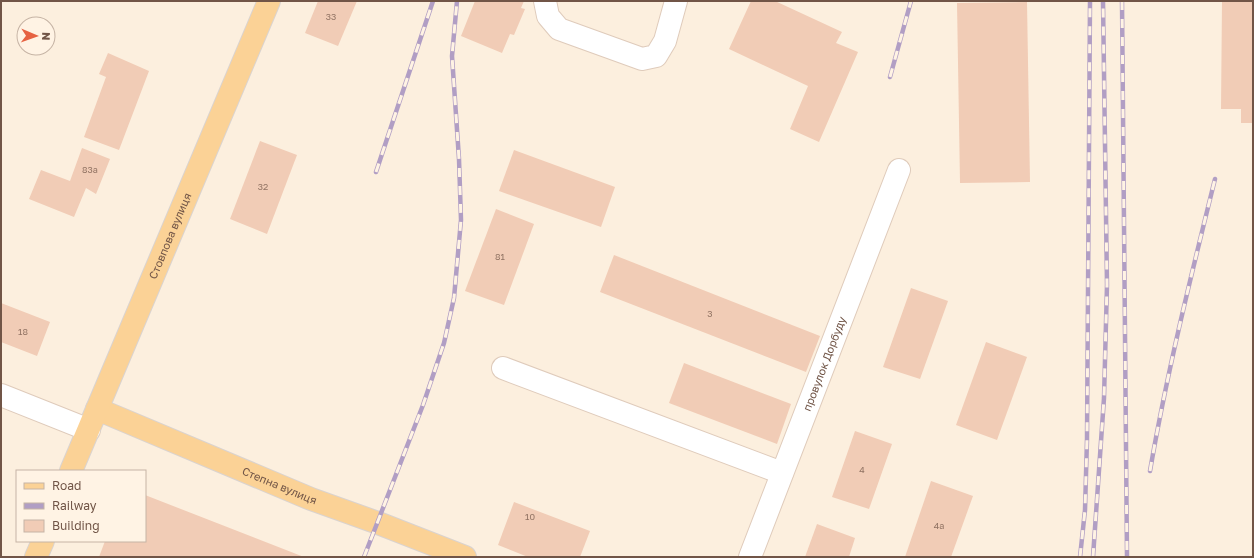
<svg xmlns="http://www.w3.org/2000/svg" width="1254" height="558" viewBox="0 0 1254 558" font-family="'Golos Text',sans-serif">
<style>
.building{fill:#f1ccb6}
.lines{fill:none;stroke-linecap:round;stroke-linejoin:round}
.minor-casing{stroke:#dfcbbb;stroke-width:24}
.major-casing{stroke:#dad3cf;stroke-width:24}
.minor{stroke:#fff;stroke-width:22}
.major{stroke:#fbd296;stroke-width:22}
.rail-casing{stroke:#b19ec4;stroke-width:4.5}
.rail{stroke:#fff3e4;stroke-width:3;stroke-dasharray:9;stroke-linecap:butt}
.labels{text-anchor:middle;stroke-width:4;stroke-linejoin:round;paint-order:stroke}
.number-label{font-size:9px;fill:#917363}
.street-label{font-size:11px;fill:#715547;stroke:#fff3e4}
</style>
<rect width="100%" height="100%" fill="#fcefde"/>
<!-- building -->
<g class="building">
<polygon points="318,1 357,1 338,46 305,33"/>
<polygon points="475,1 524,1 521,8 525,9 514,35 510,34 502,53 461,36"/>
<polygon points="751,1 775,1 842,32 836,43 858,52 819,142 790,129 808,86 729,49"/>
<polygon points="1222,1 1253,1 1253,123 1241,123 1241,109 1221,109"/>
<polygon points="1027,2 1030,182 960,183 957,3"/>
<polygon points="108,53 149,71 119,150 84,137 106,77 99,74"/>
<polygon points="260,141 297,155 267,234 230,219"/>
<polygon points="82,148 110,159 96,194 86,188 74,217 29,199 41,170 70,181"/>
<polygon points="514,150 615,187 601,227 499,191"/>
<polygon points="496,209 534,224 504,305 465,291"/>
<polygon points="614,255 820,336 806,372 600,292"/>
<polygon points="911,288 948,301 920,379 883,367"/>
<polygon points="1,303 50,322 37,356 1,342"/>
<polygon points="986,342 1027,357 997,440 956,425"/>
<polygon points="684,363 791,404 777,444 669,403"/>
<polygon points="855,431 892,444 869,509 832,497"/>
<polygon points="931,481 973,496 951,557 905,557"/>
<polygon points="145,495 304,557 99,557 105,541 145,541"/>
<polygon points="514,502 590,531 580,557 528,557 498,545"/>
<polygon points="817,524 855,538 849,557 805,557"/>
</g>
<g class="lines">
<!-- minor casing -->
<g class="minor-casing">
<g id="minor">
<polyline points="545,1 548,16 559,29 642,59 656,56 665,41 676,1"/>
<polyline points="503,368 782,473"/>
<polyline points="1,395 89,430"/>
<path id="s1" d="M750,557L899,170"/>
</g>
</g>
<!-- major casing -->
<g class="major-casing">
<g id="major">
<path id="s2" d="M97,409L311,499L378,523L465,557"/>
<path id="s3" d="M71,471L269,1"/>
<polyline points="36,557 43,541"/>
</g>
</g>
<!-- minor -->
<use href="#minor" class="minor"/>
<!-- major -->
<use href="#major" class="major"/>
<!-- rail casing -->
<g class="rail-casing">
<g id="rail">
<polyline points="1122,1 1127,557"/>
<polyline points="890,77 911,1"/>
<polyline points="376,172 433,1"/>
<path d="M1150,471C1167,372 1191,276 1215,179"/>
<polyline points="364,557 423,405 444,343 454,298 461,220 459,159 452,56 457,1"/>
<polyline points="1080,557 1085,510 1087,439 1090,1"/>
<polyline points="1093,557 1104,398 1107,285 1103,1"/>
</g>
</g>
<!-- rail -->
<use href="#rail" class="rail"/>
</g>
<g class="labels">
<!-- number labels -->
<g class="number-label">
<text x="331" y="20">33</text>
<text x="90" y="173">83а</text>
<text x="263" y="190">32</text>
<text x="500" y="260">81</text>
<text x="710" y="317">3</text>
<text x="23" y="335">18</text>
<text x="862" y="473">4</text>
<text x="530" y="520">10</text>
<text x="939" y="529">4а</text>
</g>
<!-- street labels -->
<g class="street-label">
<text dy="4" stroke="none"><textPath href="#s3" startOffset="255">Стовпова вулиця</textPath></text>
<text dy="4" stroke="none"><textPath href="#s1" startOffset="207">провулок Дорбуду</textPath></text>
<text dy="4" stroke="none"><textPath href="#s2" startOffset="198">Степна вулиця</textPath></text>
</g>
</g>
<!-- border -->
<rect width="1254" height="558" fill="none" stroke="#715547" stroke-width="4"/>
<!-- legend -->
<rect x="16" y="470" width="130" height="72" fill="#fff3e4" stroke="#c6b4a5"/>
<rect x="24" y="483" width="20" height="6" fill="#fbd296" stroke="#c6b4a5"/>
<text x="52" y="490" font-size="12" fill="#715547">Road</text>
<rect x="24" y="503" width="20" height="6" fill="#b19ec4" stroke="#c6b4a5"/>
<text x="52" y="510" font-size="12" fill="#715547">Railway</text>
<rect x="24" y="520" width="20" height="12" fill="#f1ccb6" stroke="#c6b4a5"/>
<text x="52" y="530" font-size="12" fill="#715547">Building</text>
<!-- north arrow -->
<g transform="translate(36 36) rotate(92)"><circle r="19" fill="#fff3e4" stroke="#c6b4a5"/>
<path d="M0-3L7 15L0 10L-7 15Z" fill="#e66242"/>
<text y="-6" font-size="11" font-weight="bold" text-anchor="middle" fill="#715547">N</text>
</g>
</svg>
